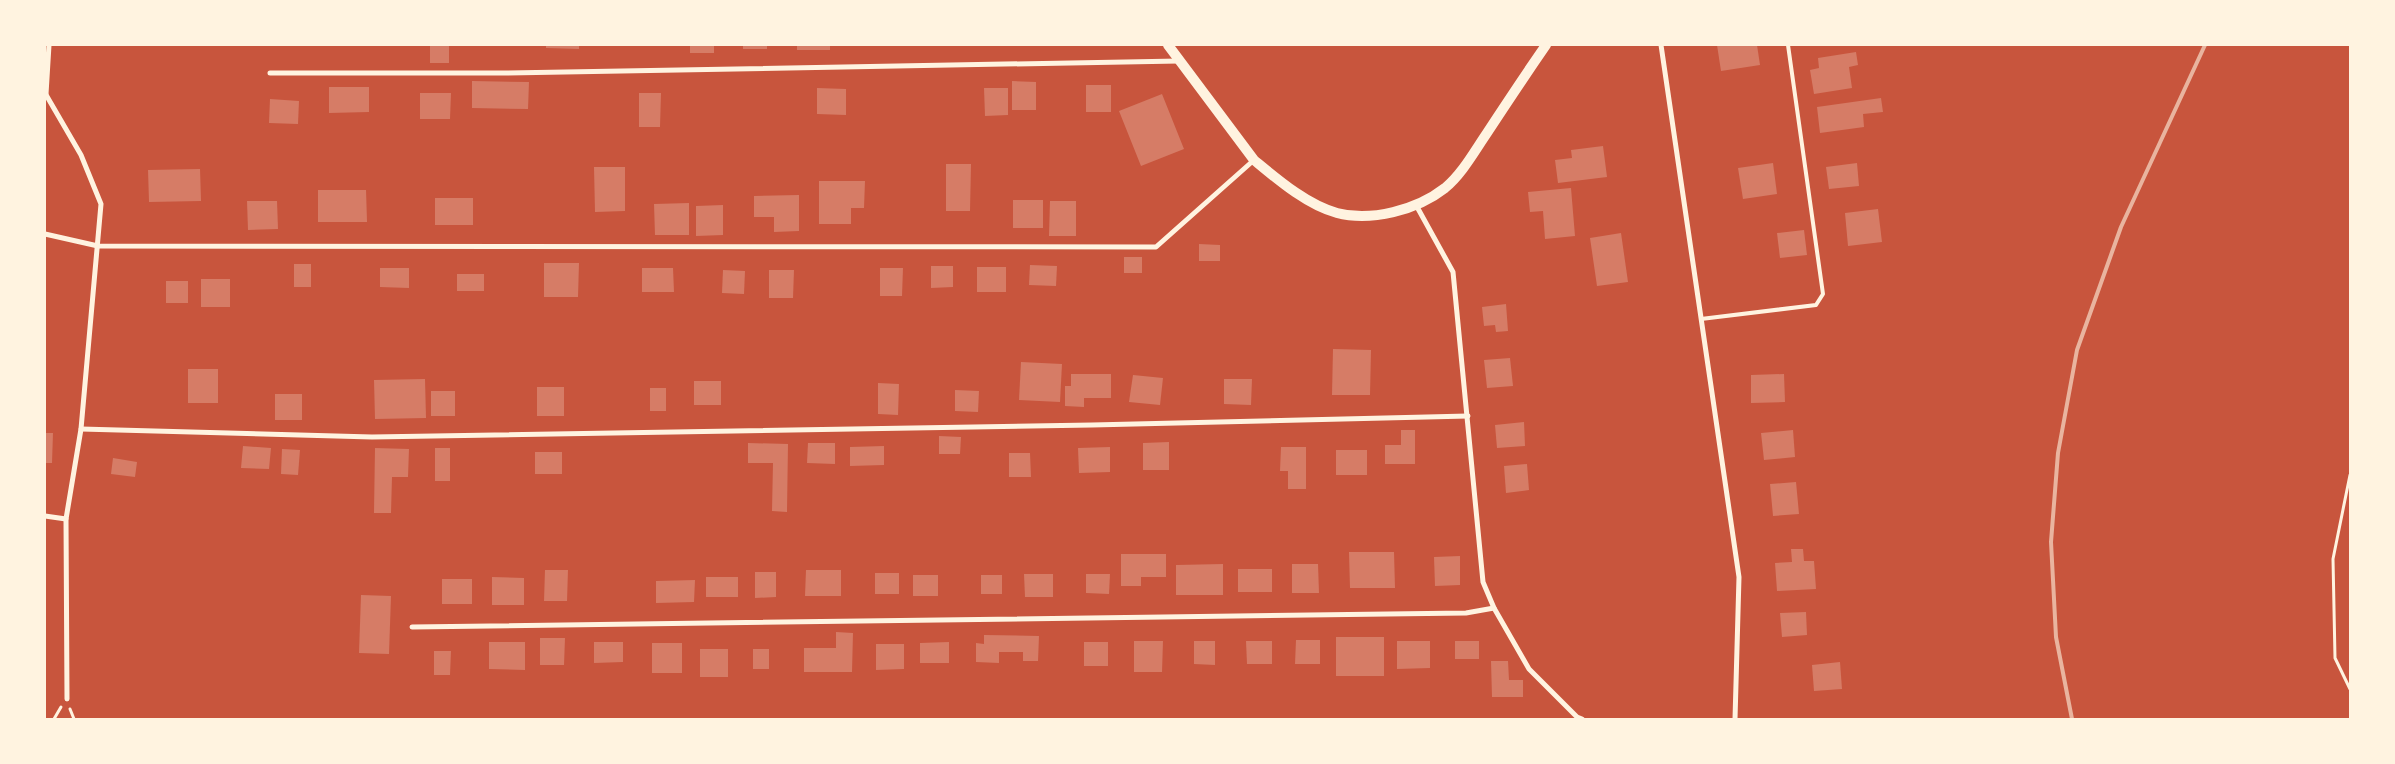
<svg xmlns="http://www.w3.org/2000/svg" width="2395" height="764" viewBox="0 0 2395 764" font-family="'Nunito Sans',sans-serif">
<style>
.building{fill:#d67c66}
.lines{fill:none;stroke-linecap:round;stroke-linejoin:round}
.path{stroke:#fff3e0;stroke-width:3}
.service{stroke:#fff3e0;stroke-width:4}
.minor{stroke:#fff3e0;stroke-width:5}
.secondary{stroke:#fff3e0;stroke-width:10}
.rail{stroke:#e9b49f;stroke-width:4}
</style>
<rect width="100%" height="100%" fill="#c8553d"/>
<!-- building -->
<g class="building">
<rect x="430" y="45" width="19" height="18"/>
<polygon points="546,45 579,45 579,49 546,48"/>
<rect x="690" y="45" width="24" height="8"/>
<rect x="743" y="45" width="24" height="4"/>
<rect x="797" y="45" width="33" height="5"/>
<polygon points="1717,45 1757,45 1760,65 1721,71"/>
<polygon points="1856,52 1858,65 1849,67 1852,88 1814,94 1810,70 1819,68 1818,58"/>
<polygon points="472,81 529,82 528,109 472,108"/>
<polygon points="1012,81 1036,82 1036,110 1012,110"/>
<rect x="1086" y="85" width="25" height="27"/>
<polygon points="329,87 369,87 369,112 329,113"/>
<polygon points="817,88 846,89 846,115 817,114"/>
<polygon points="984,88 1008,88 1008,115 985,116"/>
<polygon points="420,93 451,93 450,119 420,119"/>
<polygon points="639,93 661,93 660,127 639,127"/>
<polygon points="1162,94 1184,149 1141,166 1119,111"/>
<polygon points="1881,98 1883,112 1863,114 1864,127 1820,133 1817,107"/>
<polygon points="270,99 299,101 298,124 269,123"/>
<polygon points="1603,146 1607,177 1558,183 1555,160 1572,158 1571,150"/>
<polygon points="1773,163 1777,194 1743,199 1738,168"/>
<polygon points="1857,163 1859,186 1829,189 1826,167"/>
<polygon points="946,164 971,164 970,211 946,211"/>
<polygon points="594,167 625,167 625,211 595,212"/>
<polygon points="200,169 201,201 149,202 148,170"/>
<polygon points="819,181 865,181 864,208 851,208 851,224 819,224"/>
<polygon points="1571,188 1575,236 1545,239 1543,211 1530,212 1528,192"/>
<polygon points="318,190 366,190 367,222 318,222"/>
<polygon points="799,195 799,231 774,232 774,217 754,217 754,196"/>
<rect x="435" y="198" width="38" height="27"/>
<rect x="1013" y="200" width="30" height="28"/>
<polygon points="247,201 277,201 278,229 248,230"/>
<polygon points="1050,201 1076,201 1076,236 1049,236"/>
<polygon points="689,203 689,235 655,235 654,204"/>
<polygon points="723,205 723,235 696,236 696,206"/>
<polygon points="1878,209 1882,242 1848,246 1845,213"/>
<polygon points="1804,230 1807,255 1780,258 1777,233"/>
<polygon points="1621,233 1628,282 1597,286 1590,238"/>
<polygon points="1199,244 1220,245 1220,261 1199,261"/>
<rect x="1124" y="257" width="18" height="16"/>
<polygon points="544,263 579,263 578,297 544,297"/>
<rect x="294" y="264" width="17" height="23"/>
<polygon points="1030,265 1057,266 1056,286 1029,285"/>
<polygon points="931,266 953,266 953,287 931,288"/>
<rect x="977" y="267" width="29" height="25"/>
<polygon points="380,268 409,268 409,288 380,287"/>
<polygon points="642,268 673,268 674,292 642,292"/>
<polygon points="880,268 903,268 902,296 880,296"/>
<polygon points="723,270 745,271 744,294 722,293"/>
<polygon points="769,270 794,270 793,298 769,298"/>
<rect x="457" y="274" width="27" height="17"/>
<rect x="201" y="279" width="29" height="28"/>
<rect x="166" y="281" width="22" height="22"/>
<polygon points="1506,304 1508,331 1496,332 1495,325 1484,326 1482,307"/>
<polygon points="1333,349 1371,350 1370,395 1332,395"/>
<polygon points="1510,358 1513,386 1487,388 1484,360"/>
<polygon points="1021,362 1062,364 1060,402 1019,400"/>
<rect x="188" y="369" width="30" height="34"/>
<polygon points="1071,374 1111,374 1111,398 1084,398 1084,407 1065,406 1065,386 1071,386"/>
<polygon points="1784,374 1785,402 1751,403 1751,375"/>
<polygon points="1133,375 1163,378 1160,405 1129,402"/>
<polygon points="425,379 426,418 375,419 374,380"/>
<polygon points="1224,379 1252,379 1251,405 1224,404"/>
<rect x="694" y="381" width="27" height="24"/>
<polygon points="878,383 899,384 898,415 878,414"/>
<rect x="537" y="387" width="27" height="29"/>
<rect x="650" y="388" width="16" height="23"/>
<polygon points="955,390 979,391 978,412 955,411"/>
<rect x="431" y="391" width="24" height="25"/>
<rect x="275" y="394" width="27" height="26"/>
<polygon points="1524,422 1525,446 1497,448 1495,425"/>
<polygon points="1401,430 1415,430 1415,464 1385,464 1385,445 1401,445"/>
<polygon points="1793,430 1795,457 1764,460 1761,433"/>
<polygon points="45,433 53,433 52,463 45,463"/>
<polygon points="939,436 961,437 960,454 939,454"/>
<polygon points="1169,442 1169,470 1143,470 1143,443"/>
<polygon points="748,443 788,444 787,512 772,511 773,463 748,463"/>
<polygon points="808,443 835,443 835,464 807,463"/>
<polygon points="243,446 271,448 269,469 241,468"/>
<polygon points="884,446 884,465 850,466 850,447"/>
<polygon points="1110,447 1110,472 1079,473 1078,448"/>
<polygon points="1281,447 1306,447 1306,489 1288,489 1288,471 1280,471"/>
<polygon points="375,448 409,449 408,477 392,477 391,513 374,513"/>
<rect x="435" y="448" width="15" height="33"/>
<polygon points="282,449 300,450 298,475 281,474"/>
<rect x="1336" y="450" width="31" height="25"/>
<rect x="535" y="452" width="27" height="22"/>
<polygon points="1009,453 1030,453 1031,477 1009,477"/>
<polygon points="113,458 137,462 135,477 111,474"/>
<polygon points="1527,464 1529,490 1506,493 1504,466"/>
<polygon points="1796,482 1799,514 1773,516 1770,484"/>
<polygon points="1791,549 1803,549 1804,561 1814,561 1816,589 1777,591 1775,563 1792,562"/>
<polygon points="1349,552 1394,552 1395,588 1350,588"/>
<polygon points="1121,554 1166,554 1166,577 1141,577 1141,586 1121,586"/>
<polygon points="1460,556 1460,585 1435,586 1434,557"/>
<polygon points="1223,564 1223,595 1176,595 1176,565"/>
<polygon points="1292,564 1318,564 1319,593 1292,593"/>
<rect x="1238" y="569" width="34" height="23"/>
<polygon points="545,570 568,570 567,601 544,601"/>
<polygon points="806,570 841,570 841,596 805,596"/>
<polygon points="755,572 776,572 776,597 755,598"/>
<rect x="875" y="573" width="24" height="21"/>
<polygon points="1024,574 1053,574 1053,597 1025,597"/>
<polygon points="1086,574 1110,574 1109,594 1086,593"/>
<rect x="913" y="575" width="25" height="21"/>
<rect x="981" y="575" width="21" height="19"/>
<polygon points="492,577 524,578 524,605 492,605"/>
<rect x="706" y="577" width="32" height="20"/>
<rect x="442" y="579" width="30" height="25"/>
<polygon points="695,580 694,602 656,603 656,581"/>
<polygon points="361,595 391,596 389,654 359,653"/>
<polygon points="1806,612 1807,635 1782,637 1780,613"/>
<polygon points="836,632 853,633 852,672 804,672 804,648 836,648"/>
<polygon points="984,635 1039,636 1038,661 1023,661 1023,652 999,652 999,663 976,662 976,643 984,644"/>
<rect x="1336" y="637" width="48" height="39"/>
<polygon points="540,638 565,638 564,665 540,665"/>
<polygon points="1296,640 1320,640 1320,664 1295,664"/>
<polygon points="1134,641 1163,641 1162,672 1134,672"/>
<polygon points="1194,641 1215,641 1215,665 1194,664"/>
<polygon points="1246,641 1272,641 1272,664 1247,664"/>
<polygon points="1397,641 1430,641 1430,668 1397,669"/>
<rect x="1455" y="641" width="24" height="18"/>
<polygon points="489,642 525,642 525,670 489,669"/>
<polygon points="594,642 623,642 623,662 594,663"/>
<polygon points="949,642 949,663 920,663 920,643"/>
<rect x="1084" y="642" width="24" height="24"/>
<rect x="652" y="643" width="30" height="30"/>
<polygon points="876,644 904,644 904,669 876,670"/>
<rect x="700" y="649" width="28" height="28"/>
<rect x="753" y="649" width="16" height="20"/>
<polygon points="434,651 451,651 450,675 434,675"/>
<polygon points="1491,661 1508,661 1509,680 1523,680 1523,697 1492,697"/>
<polygon points="1840,662 1842,689 1814,691 1812,665"/>
</g>
<g class="lines">
<!-- path -->
<g class="path">
<polyline points="2350,475 2333,559 2335,658 2350,689"/>
<polyline points="70,709 74,719"/>
<polyline points="54,719 61,707"/>
</g>
<!-- service -->
<polyline class="service" points="1701,319 1816,305 1823,294 1788,45"/>
<!-- minor -->
<g class="minor">
<polyline points="1661,45 1739,577 1735,719"/>
<polyline points="270,73 506,73 1179,61"/>
<polyline points="45,93 81,155 101,204 81,429 66,519 67,699"/>
<polyline points="46,94 49,45"/>
<polyline points="1416,205 1453,272 1483,582 1494,608 1529,669 1577,717 1582,719"/>
<polyline points="45,234 98,246 1156,247 1254,160"/>
<polyline points="81,429 372,437 1092,425 1468,416"/>
<polyline points="45,516 66,519"/>
<polyline points="412,627 1466,613 1494,608"/>
</g>
<!-- secondary -->
<path class="secondary" d="M1168,45L1254,160C1277,179 1307,205 1337,213C1371,222 1417,210 1445,188C1462,174 1474,152 1487,133C1506,104 1526,74 1546,45"/>
<!-- rail -->
<polyline class="rail" points="2072,719 2056,637 2051,542 2058,453 2077,350 2121,227 2205,45"/>
</g>
<!-- border -->
<rect width="2395" height="764" fill="none" stroke="#fff3e0" stroke-width="92"/>
</svg>
